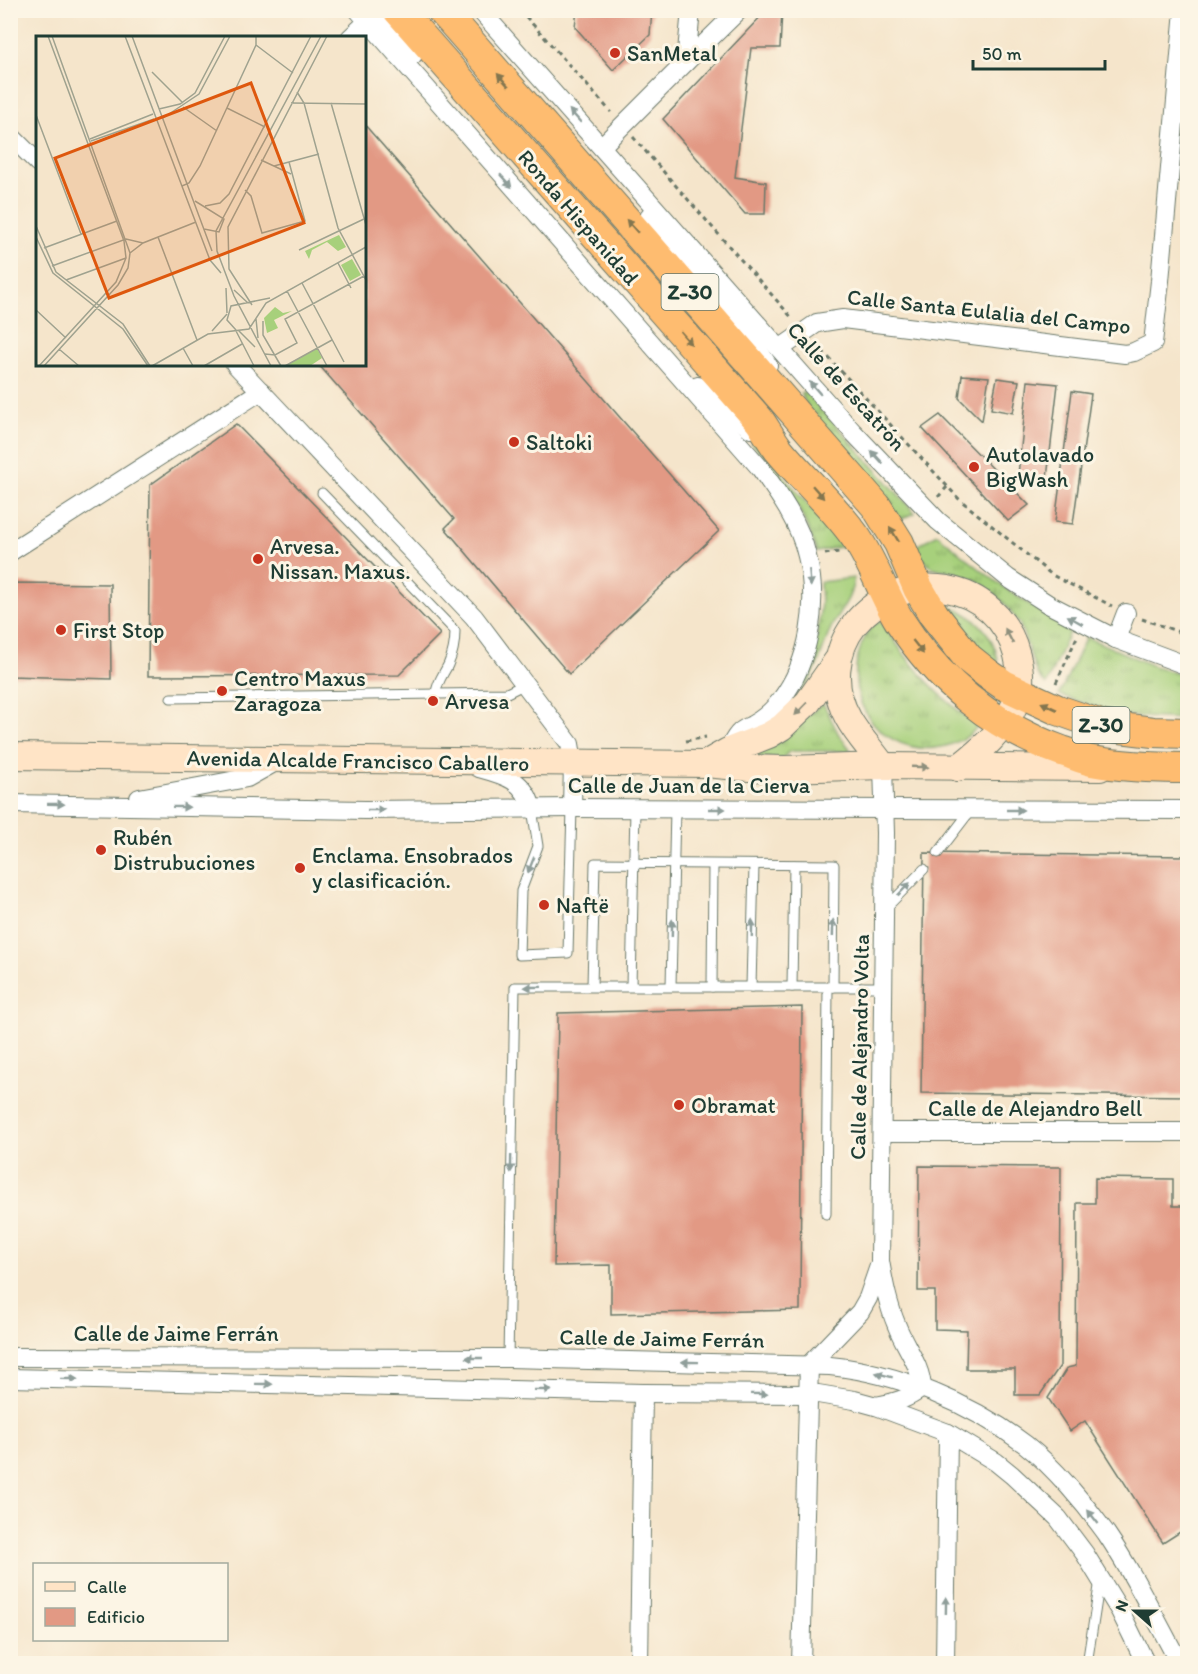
<svg xmlns="http://www.w3.org/2000/svg" width="1198" height="1674" viewBox="0 0 1198 1674" font-family="Itim,sans-serif">
<style>
.grass{fill:url(#grass-tufts);stroke:#638658;stroke-width:1.5}
.building{fill:#e29984}
.lines{fill:none;stroke-linecap:round;stroke-linejoin:round}
.service-casing{stroke:#6a7869;stroke-width:11}
.minor-casing{stroke:#6a7869;stroke-width:20}
.secondary-casing{stroke:#6a7869;stroke-width:28}
.trunk-casing{stroke:#6a7869;stroke-width:32}
.path{stroke:#6a7869;stroke-width:3;stroke-dasharray:4.5 4.5;stroke-linecap:butt}
.service{stroke:#fff;stroke-width:9}
.minor{stroke:#fff;stroke-width:18}
.secondary{stroke:#ffe4c6;stroke-width:26}
.trunk{stroke:#febc70;stroke-width:30}
.oneway{fill:#83764f}
.oneway2{fill:#8f9e9a}
.oneway3{fill:#8f907d}
.poi-dot{fill:#c8321e;stroke:#fcf5e5;stroke-width:2}
.labels{text-anchor:middle;stroke-width:6;stroke-linejoin:round;paint-order:stroke}
.shield{fill:#fcf5e5;stroke:#617469;stroke-width:1.5}
.shield-label{font-size:21px;font-weight:bold;fill:#1f3d34}
.poi-label{font-size:22px;fill:#1f3d34;stroke:#fcf5e5;text-anchor:start}
.street-label{font-size:22px;fill:#1f3d34;stroke:#fcf5e5}
.inset-road{fill:none;stroke:#9fa28f;stroke-width:1.5}
.view{fill:#de580e;fill-opacity:0.15;stroke:#de580e;stroke-width:3}
.inset-edge{fill:none;stroke:#1f3d34;stroke-width:3}
</style>
<defs>
<pattern id="grass-tufts" width="24" height="20" patternUnits="userSpaceOnUse" patternTransform="scale(1.5)"><rect width="24" height="20" fill="#a7d07b"/><path d="M3 7l-1-3M5 7V3M7 7l1-3M15 17l-1-3M17 17v-4M19 17l1-3" fill="none" stroke="#87aa66"/></pattern>
</defs>
<rect width="100%" height="100%" fill="#fcf5e5"/>
<filter id="ink" filterUnits="userSpaceOnUse"><feTurbulence type="fractalNoise" baseFrequency=".0167" numOctaves="2"/><feDisplacementMap in="SourceGraphic" scale="12" xChannelSelector="R" yChannelSelector="G"/><feConvolveMatrix kernelMatrix="1 2 1 2 8 2 1 2 1" color-interpolation-filters="sRGB"/></filter>
<filter id="wash" filterUnits="userSpaceOnUse"><feTurbulence type="fractalNoise" baseFrequency=".008" numOctaves="4" result="noise"/><feDisplacementMap in="SourceGraphic" scale="24" xChannelSelector="R" yChannelSelector="G"/><feGaussianBlur stdDeviation="1.35" result="paint"/><feColorMatrix in="noise" values="0 0 0 0 0 0 0 0 0 0 0 0 0 0 0 0 0 1.4 0 .05"/><feComposite in="paint" operator="in"/></filter>
<g filter="url(#wash)">
<rect width="100%" height="100%" fill="#f5e5cb"/>
<!-- grass -->
<g class="grass">
<polygon points="804,392 807,393 915,513 898,521 812,417 801,393"/>
<path d="M755,442L843,546L817,552C801,506 784,480 752,444Z"/>
<path d="M937,534C979,569 1021,604 1071,628L1046,685L1037,674L1020,624L1006,605L992,591L976,580L955,572L934,568L920,558L913,548Z"/>
<path d="M854,578C852,599 840,610 831,628C823,645 815,685 797,692L817,638L821,603L820,582Z"/>
<path d="M940,604C969,609 993,631 998,660L996,662L985,655Z"/>
<path d="M879,621L882,622C907,663 938,697 977,725C974,735 961,740 952,744C895,764 844,712 858,656C861,643 868,628 879,621Z"/>
<polygon points="1086,637 1151,665 1187,677 1187,719 1140,717 1111,712 1059,695"/>
<polygon points="821,705 824,705 839,735 850,749 848,751 790,751 780,760 753,757"/>
</g>
<g id="blocks">
<!-- building -->
<g class="building">
<polygon points="577,10 652,10 650,35 613,70 575,27"/>
<polygon points="767,10 782,10 780,48 751,48 735,177 766,182 765,214 745,214 663,119"/>
<polygon points="364,124 719,531 569,674 445,528 454,519 318,364 364,364"/>
<polygon points="962,375 989,377 982,421 959,398"/>
<polygon points="997,378 1019,381 1013,413 991,409"/>
<polygon points="1028,381 1058,384 1047,478 1018,475"/>
<polygon points="1072,391 1091,394 1073,524 1055,522"/>
<polygon points="940,415 1029,505 1008,521 922,428"/>
<polygon points="236,424 440,634 399,675 148,676 150,485"/>
<polygon points="10,583 110,584 111,679 10,676"/>
<polygon points="924,853 1188,856 1188,1096 921,1093"/>
<polygon points="802,1007 800,1310 611,1314 611,1265 554,1266 558,1013"/>
<polygon points="919,1166 1061,1167 1060,1366 1040,1395 1015,1395 1015,1369 966,1369 967,1330 935,1329 935,1291 918,1291"/>
<polygon points="1095,1178 1173,1179 1173,1206 1188,1206 1188,1527 1163,1543 1085,1421 1070,1431 1048,1398 1067,1368 1076,1366 1077,1203 1095,1203"/>
</g>
</g>
</g>
<g filter="url(#ink)">
<use href="#blocks" fill-opacity="0" stroke="#6a7869" stroke-width="1.5"/>
<g class="lines">
<!-- service casing -->
<g class="service-casing">
<g id="service">
<path d="M322,493L455,631C455,644 453,654 448,665C443,675 437,682 436,693"/>
<polyline points="171,698 507,693 525,684"/>
<polyline points="532,809 538,846 521,891 519,955 568,953 572,808"/>
<polyline points="938,853 971,810"/>
<polyline points="886,908 924,869"/>
<polyline points="592,986 595,863 834,865 833,987"/>
<polyline points="631,986 635,809"/>
<polyline points="671,986 675,809"/>
<polyline points="712,987 713,865"/>
<polyline points="751,987 754,865"/>
<polyline points="792,987 794,865"/>
<polyline points="826,1214 828,987"/>
<polyline points="508,1358 515,987 883,987"/>
<polyline points="1087,1664 1100,1580"/>
</g>
</g>
<!-- minor casing -->
<g class="minor-casing">
<g id="minor">
<path d="M358,10L760,468C779,494 800,524 807,556C819,603 810,662 780,701C772,711 763,719 752,725C748,727 743,729 740,732C735,736 731,745 728,751"/>
<polyline points="375,10 413,55"/>
<polyline points="480,10 853,432 938,521 1008,578 1048,604 1116,639 1188,666"/>
<polyline points="350,38 367,22"/>
<polyline points="686,62 691,10"/>
<polyline points="10,135 38,163"/>
<polyline points="602,146 686,62 739,10"/>
<polyline points="650,215 666,240 750,337 768,365"/>
<polyline points="781,348 817,323 843,319 1125,354 1134,352 1153,343 1160,281 1184,10"/>
<polyline points="235,364 474,617 570,744 573,762 572,808"/>
<polyline points="698,386 751,429"/>
<polyline points="10,552 261,391"/>
<polyline points="1116,639 1126,613"/>
<path d="M479,768C505,775 525,780 532,809"/>
<polyline points="139,798 247,778 279,760"/>
<polyline points="10,804 365,810 572,808 1188,810"/>
<polyline points="882,1132 1188,1132"/>
<path d="M10,1357L508,1358L830,1366C898,1373 971,1403 1026,1445C1054,1467 1085,1504 1106,1533C1134,1574 1156,1620 1180,1664"/>
<polyline points="10,1378 643,1393 818,1394 854,1400 876,1406 948,1433 996,1462 1012,1475 1058,1518 1085,1554 1120,1611 1146,1664"/>
<path d="M876,1406C894,1403 908,1399 922,1388C921,1365 905,1347 897,1326C888,1305 884,1284 880,1261L885,833L883,766"/>
<polyline points="639,1664 643,1393"/>
<polyline points="801,1664 809,1365 860,1312 868,1298 879,1266"/>
<polyline points="945,1664 948,1433"/>
</g>
</g>
<!-- secondary casing -->
<g class="secondary-casing">
<g id="secondary">
<polyline points="10,756 705,764 749,768 785,769 883,766 1100,768"/>
<polyline points="705,764 728,751 769,735 782,727 808,702 836,662"/>
<path d="M883,766C872,750 857,735 848,718C831,688 834,651 855,624C903,565 997,579 1017,655C1021,671 1022,689 1015,704C1004,731 980,751 958,768"/>
</g>
</g>
<!-- trunk casing -->
<g class="trunk-casing">
<g id="trunk">
<path d="M398,10L759,420C766,430 772,441 779,450C804,480 835,507 857,539C874,564 883,594 899,620C938,681 993,727 1062,751C1072,754 1082,759 1092,761C1124,767 1156,768 1188,768"/>
<polyline points="442,10 876,506 899,543 918,588 934,615 968,658 988,674 1004,685 1058,710 1104,726 1153,732 1188,733"/>
</g>
</g>
<!-- path -->
<g class="path">
<polyline points="520,10 611,112"/>
<polyline points="633,137 793,319"/>
<polyline points="816,344 959,499 1052,575 1112,606"/>
<polyline points="938,497 947,487"/>
<polyline points="825,554 839,552"/>
<polyline points="1142,619 1188,635"/>
<polyline points="1056,683 1077,637"/>
<polyline points="686,741 706,737"/>
</g>
<!-- service -->
<use href="#service" class="service"/>
<!-- minor -->
<use href="#minor" class="minor"/>
<!-- secondary -->
<use href="#secondary" class="secondary"/>
<!-- trunk -->
<use href="#trunk" class="trunk"/>
</g>
<!-- one-way arrows -->
<defs><path id="oneway-solid" d="M-6-.8H1V-3.2L6.5 0L1 3.2V.8H-6Z" transform="scale(1.5)"/></defs>
<g class="oneway">
<use href="#oneway-solid" transform="translate(503 80) rotate(-131)"/>
<use href="#oneway-solid" transform="translate(632 226) rotate(-131)"/>
<use href="#oneway-solid" transform="translate(686 338) rotate(49)"/>
<use href="#oneway-solid" transform="translate(818 492) rotate(49)"/>
<use href="#oneway-solid" transform="translate(894 534) rotate(-121)"/>
<use href="#oneway-solid" transform="translate(918 647) rotate(52)"/>
<use href="#oneway-solid" transform="translate(1049 706) rotate(-155)"/>
</g>
<g class="oneway2">
<use href="#oneway-solid" transform="translate(575 116) rotate(-132)"/>
<use href="#oneway-solid" transform="translate(506 181) rotate(48)"/>
<use href="#oneway-solid" transform="translate(815 388) rotate(-131)"/>
<use href="#oneway-solid" transform="translate(877 457) rotate(-133)"/>
<use href="#oneway-solid" transform="translate(810 578) rotate(85)"/>
<use href="#oneway-solid" transform="translate(1075 620) rotate(-151)"/>
<use href="#oneway-solid" transform="translate(56 804) rotate(1)"/>
<use href="#oneway-solid" transform="translate(181 807) rotate(1)"/>
<use href="#oneway-solid" transform="translate(717 809)"/>
<use href="#oneway-solid" transform="translate(376 810)"/>
<use href="#oneway-solid" transform="translate(1015 810)"/>
<use href="#oneway-solid" transform="translate(531 865) rotate(112)"/>
<use href="#oneway-solid" transform="translate(904 889) rotate(-46)"/>
<use href="#oneway-solid" transform="translate(672 928) rotate(-89)"/>
<use href="#oneway-solid" transform="translate(752 928) rotate(-89)"/>
<use href="#oneway-solid" transform="translate(833 928) rotate(-89)"/>
<use href="#oneway-solid" transform="translate(533 987) rotate(179)"/>
<use href="#oneway-solid" transform="translate(511 1164) rotate(91)"/>
<use href="#oneway-solid" transform="translate(474 1358) rotate(-180)"/>
<use href="#oneway-solid" transform="translate(690 1362) rotate(-179)"/>
<use href="#oneway-solid" transform="translate(884 1375) rotate(-165)"/>
<use href="#oneway-solid" transform="translate(69 1379) rotate(1)"/>
<use href="#oneway-solid" transform="translate(264 1384) rotate(1)"/>
<use href="#oneway-solid" transform="translate(543 1390) rotate(1)"/>
<use href="#oneway-solid" transform="translate(759 1394) rotate(1)"/>
<use href="#oneway-solid" transform="translate(1093 1517) rotate(-128)"/>
<use href="#oneway-solid" transform="translate(946 1605) rotate(-89)"/>
</g>
<g class="oneway3">
<use href="#oneway-solid" transform="translate(1009 636) rotate(-118)"/>
<use href="#oneway-solid" transform="translate(801 709) rotate(134)"/>
<use href="#oneway-solid" transform="translate(920 767) rotate(2)"/>
</g>
</g>
<!-- markers -->
<g class="poi-dot">
<circle cx="615" cy="53" r="6"/>
<circle cx="514" cy="442" r="6"/>
<circle cx="974" cy="467" r="6"/>
<circle cx="258" cy="559" r="6"/>
<circle cx="61" cy="630" r="6"/>
<circle cx="222" cy="691" r="6"/>
<circle cx="433" cy="701" r="6"/>
<circle cx="101" cy="850" r="6"/>
<circle cx="300" cy="868" r="6"/>
<circle cx="544" cy="905" r="6"/>
<circle cx="679" cy="1105" r="6"/>
</g>
<g class="labels">
<!-- shield labels -->
<g class="shield">
<rect x="661.5" y="274" width="57" height="36" rx="4.5"/>
<rect x="1072.5" y="707" width="57" height="36" rx="4.5"/>
</g>
<g class="shield-label">
<text x="690" y="299">Z-30</text>
<text x="1101" y="732">Z-30</text>
</g>
<!-- poi labels -->
<g class="poi-label">
<text x="627" y="61">SanMetal</text>
<text x="526" y="450">Saltoki</text>
<text x="986" y="462">Autolavado<tspan x="986" dy="25">BigWash</tspan></text>
<text x="270" y="554">Arvesa.<tspan x="270" dy="25">Nissan. Maxus.</tspan></text>
<text x="73" y="638">First Stop</text>
<text x="234" y="686">Centro Maxus<tspan x="234" dy="25">Zaragoza</tspan></text>
<text x="445" y="709">Arvesa</text>
<text x="113" y="845">Rubén<tspan x="113" dy="25">Distrubuciones</tspan></text>
<text x="312" y="863">Enclama. Ensobrados<tspan x="312" dy="25">y clasificación.</tspan></text>
<text x="556" y="913">Naftë</text>
<text x="691" y="1113">Obramat</text>
</g>
<!-- street labels -->
<g class="street-label">
<text transform="translate(579 217) rotate(49)" y="8">Ronda Hispanidad</text>
<text transform="translate(989 311) rotate(6)" y="8">Calle Santa Eulalia del Campo</text>
<text transform="translate(847 386) rotate(48)" y="8">Calle de Escatrón</text>
<text transform="translate(358 760) rotate(1)" y="8">Avenida Alcalde Francisco Caballero</text>
<text x="689" y="793">Calle de Juan de la Cierva</text>
<text transform="translate(859 1047) rotate(-89)" y="8">Calle de Alejandro Volta</text>
<text x="1035" y="1116">Calle de Alejandro Bell</text>
<text x="176" y="1341">Calle de Jaime Ferrán</text>
<text transform="translate(662 1338) rotate(1)" y="8">Calle de Jaime Ferrán</text>
</g>
</g>
<!-- overview -->
<g transform="translate(36 36)">
<rect width="330" height="330" fill="#f5e5cb"/>
<path d="M303,199L310,211L302,215L291,206L276,214L273,223L269,215ZM316,223L325,239L314,245L305,229ZM239,271L247,277L256,275L238,284L242,292L231,297L228,282ZM281,312L286,322L274,330H249Z" fill="#a7d07b"/>
<path class="inset-road" d="M89,0L174,224L185,237M96,0L176,215M220,9L257,37M116,36L147,67M261,56L268,67L302,192L330,244M255,67L330,68M295,67L330,189M147,71L181,95M191,72L229,91M123,73L144,68L159,57L189,0M0,79L45,198M127,82L163,58L194,0M54,103L117,78M55,105L118,83M225,124L255,138M238,130L283,118M146,150L153,147L164,130L220,9V0M209,154L215,160L226,197L269,185L253,126M159,165L188,183L183,196L168,193M169,170L184,167L193,158L275,0M0,190L20,236L87,288L114,330M0,201L17,237L87,293L112,330M122,201L161,304M8,212L81,185M263,214L330,182M94,217L107,207L160,186M302,227L315,252M16,230L90,203L107,207M30,244L90,222M266,247L308,326M190,252L191,277M198,254L212,267M251,255L291,330M216,269L193,233L192,191L291,0M0,274L30,302M220,283L222,302M227,285V299L245,330M200,294L191,284L195,270L234,262M176,295L191,278M200,295L218,330M203,295L219,311M147,312L157,330M23,313L43,330M229,318L239,319L261,307L249,283L328,240M3,330L80,246L90,222L88,205L12,0M8,330L82,249L92,232L94,217L16,0M116,330L172,298L213,293L230,267L330,211M168,330L206,308M235,330L198,260L181,215L180,195L285,0M249,330L296,304"/>
<path class="view" d="M215,47L268,187L73,262L19,122Z"/>
<rect width="330" height="330" class="inset-edge"/>
</g>
<!-- margin -->
<rect width="1198" height="1674" fill="none" stroke="#fcf5e5" stroke-width="36"/>
<!-- legend -->
<rect x="33" y="1563" width="195" height="78" fill="#fcf5e5" stroke="#a4ab9e" stroke-width="1.5"/>
<rect x="45" y="1582" width="30" height="9" fill="#ffe4c6" stroke="#a4ab9e" stroke-width="1.5"/>
<text x="87" y="1593" font-size="18" fill="#1f3d34">Calle</text>
<rect x="45" y="1608" width="30" height="18" fill="#e29984" stroke="#a4ab9e" stroke-width="1.5"/>
<text x="87" y="1623" font-size="18" fill="#1f3d34">Edificio</text>
<!-- north arrow -->
<g transform="translate(1135 1611) rotate(291)" stroke="#fcf5e5" stroke-width="4.5" paint-order="stroke">
<path d="M0-4.5L10 22L0 15L-10 22Z" fill="#1f3d34"/>
<text y="-9" font-size="16" font-weight="bold" text-anchor="middle" fill="#1f3d34">N</text>
</g>
<!-- scale -->
<path d="M973 60v9h132v-9" fill="none" stroke="#1f3d34" stroke-width="3"/>
<text x="982" y="60" font-size="18" fill="#1f3d34" stroke="#fcf5e5" stroke-width="4.5" paint-order="stroke">50 m</text>
</svg>
